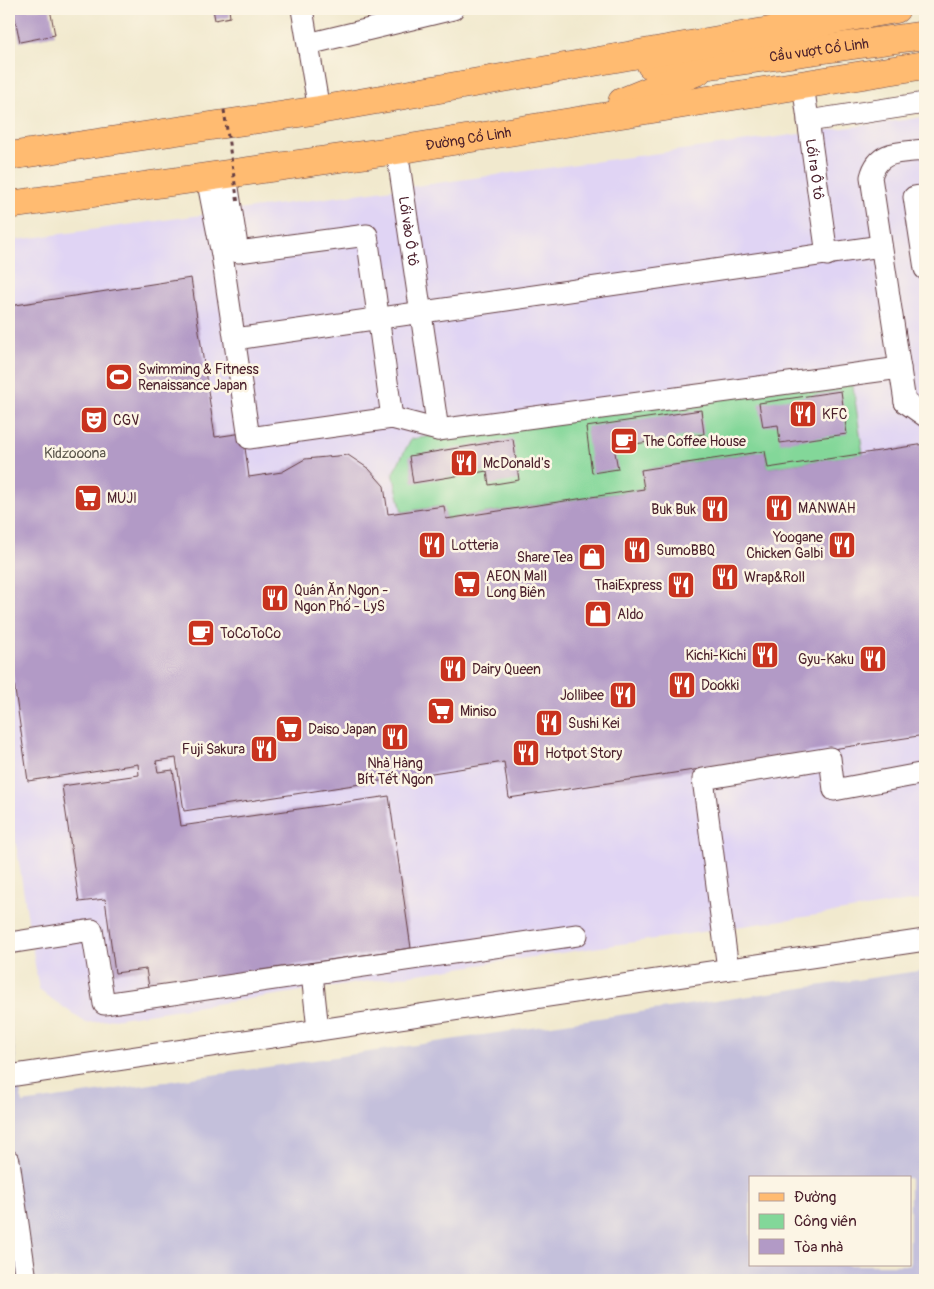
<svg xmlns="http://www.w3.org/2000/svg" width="934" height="1289" viewBox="0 0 934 1289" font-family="Pangolin,sans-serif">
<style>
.built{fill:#e0d4f4}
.industrial{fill:#c4c0db;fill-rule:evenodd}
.green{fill:#83d799;stroke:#667b62}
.building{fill:#b29ac6}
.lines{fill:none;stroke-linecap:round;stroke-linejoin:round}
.minor-casing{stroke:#633d43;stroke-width:23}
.major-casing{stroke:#633d43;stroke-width:29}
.minor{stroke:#fff;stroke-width:21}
.major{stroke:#ffbb71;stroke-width:28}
.path-bridge{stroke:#633d43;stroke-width:3;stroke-dasharray:4 4;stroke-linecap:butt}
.labels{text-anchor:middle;stroke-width:5;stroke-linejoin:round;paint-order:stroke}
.street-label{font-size:14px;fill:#4a1f2b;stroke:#fcf5e5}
.poi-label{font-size:14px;fill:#4a1f2b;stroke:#fcf5e5;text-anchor:start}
.park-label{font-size:14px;fill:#5b564c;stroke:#fcf5e5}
</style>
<rect width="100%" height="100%" fill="#fcf5e5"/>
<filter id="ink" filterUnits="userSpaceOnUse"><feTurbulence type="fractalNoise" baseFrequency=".02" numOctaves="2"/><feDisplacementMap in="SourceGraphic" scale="10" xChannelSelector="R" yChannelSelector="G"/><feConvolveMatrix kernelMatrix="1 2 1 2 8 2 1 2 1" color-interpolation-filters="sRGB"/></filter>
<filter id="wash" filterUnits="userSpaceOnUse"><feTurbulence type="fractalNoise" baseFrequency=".0096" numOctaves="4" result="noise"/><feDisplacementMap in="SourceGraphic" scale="20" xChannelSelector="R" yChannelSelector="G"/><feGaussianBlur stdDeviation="1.12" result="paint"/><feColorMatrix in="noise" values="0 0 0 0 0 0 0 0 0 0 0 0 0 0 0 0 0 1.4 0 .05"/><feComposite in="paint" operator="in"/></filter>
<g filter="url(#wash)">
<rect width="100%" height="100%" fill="#f1e9ce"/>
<!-- built -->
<polygon class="built" points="925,117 925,899 86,1023 39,990 9,799 9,241"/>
<!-- industrial -->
<path class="industrial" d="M925,970V1280H9V1010L22,1103ZM750,1178H910V1265H750Z"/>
<!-- green -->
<polygon class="green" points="852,379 863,454 768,468 765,451 642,470 644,489 446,519 443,506 402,512 393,473 411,439"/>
<g id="blocks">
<!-- building -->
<g class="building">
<polygon points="13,9 50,9 55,35 20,42"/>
<polygon points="213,9 229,9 230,17 215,20"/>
<polygon points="191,278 215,437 243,433 249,477 282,472 305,459 348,455 369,469 384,486 388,514 444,506 446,519 644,489 641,470 765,451 768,468 925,444 925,735 509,798 504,762 184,811 176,758 156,761 158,772 173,770 181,826 389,796 411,948 149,987 146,969 115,973 105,899 79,902 62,786 139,775 138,764 28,781 9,648 9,306"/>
<polygon points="841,391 847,434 780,443 778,425 763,427 759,403"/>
<polygon points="701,410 704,434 614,447 618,469 592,473 586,427"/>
<polygon points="513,439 519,480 489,485 487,471 413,483 409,456"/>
</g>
</g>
</g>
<g filter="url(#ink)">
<use href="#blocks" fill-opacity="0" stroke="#633d43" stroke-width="1"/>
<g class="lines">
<!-- minor casing -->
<g class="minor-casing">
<g id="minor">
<polyline points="302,9 319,110"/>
<polyline points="308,44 453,9"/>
<path id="s1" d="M803,84L827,255"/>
<polyline points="808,121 925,103"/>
<path id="s2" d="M397,150L438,430"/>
<polyline points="226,175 238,252 367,235 392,418"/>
<polyline points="207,178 222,255 249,438 392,418 438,430 900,368"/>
<polyline points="925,195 914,197 925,269"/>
<polyline points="235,339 881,246"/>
<path d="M905,402L871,177C878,149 901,153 925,150"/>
<polyline points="905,402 925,416"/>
<polyline points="9,943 92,930 104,1004 577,935"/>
<polyline points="728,969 703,779 830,758 834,790 925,773"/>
<polyline points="312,974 318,1030"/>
<polyline points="9,1076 925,940"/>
<polyline points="9,1161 26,1280"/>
</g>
</g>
<!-- major casing -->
<g class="major-casing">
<g id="major">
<path id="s3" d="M651,65H711L925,35"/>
<polyline points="622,102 698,71"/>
<polyline points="9,156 319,110 896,9"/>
<path id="s4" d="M9,205L397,150L925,65"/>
</g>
</g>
<!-- minor -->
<use href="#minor" class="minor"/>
<!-- major -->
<use href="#major" class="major"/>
<!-- path-bridge -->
<polyline class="path-bridge" points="224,110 238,204"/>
</g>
</g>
<!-- icons -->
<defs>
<g id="stadium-square" transform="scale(1.4375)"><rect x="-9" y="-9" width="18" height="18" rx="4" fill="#c8321e" stroke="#fcf5e5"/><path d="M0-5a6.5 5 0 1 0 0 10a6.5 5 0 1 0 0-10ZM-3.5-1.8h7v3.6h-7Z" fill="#fff"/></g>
<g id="restaurant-square" transform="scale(1.4375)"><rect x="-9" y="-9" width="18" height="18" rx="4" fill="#c8321e" stroke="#fcf5e5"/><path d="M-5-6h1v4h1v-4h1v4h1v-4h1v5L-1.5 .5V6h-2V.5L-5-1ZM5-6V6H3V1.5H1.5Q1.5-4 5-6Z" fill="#fff"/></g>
<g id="theatre-square" transform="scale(1.4375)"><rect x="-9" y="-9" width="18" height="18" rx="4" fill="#c8321e" stroke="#fcf5e5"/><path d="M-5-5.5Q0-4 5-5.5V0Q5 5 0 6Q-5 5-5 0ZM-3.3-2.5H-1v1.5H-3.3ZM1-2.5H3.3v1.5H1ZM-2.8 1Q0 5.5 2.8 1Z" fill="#fff"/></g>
<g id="cafe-square" transform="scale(1.4375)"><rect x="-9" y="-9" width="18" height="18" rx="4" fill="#c8321e" stroke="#fcf5e5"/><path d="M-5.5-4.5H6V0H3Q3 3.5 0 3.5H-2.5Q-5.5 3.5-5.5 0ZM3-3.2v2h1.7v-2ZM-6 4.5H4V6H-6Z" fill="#fff"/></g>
<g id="supermarket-square" transform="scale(1.4375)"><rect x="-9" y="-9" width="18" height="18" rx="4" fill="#c8321e" stroke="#fcf5e5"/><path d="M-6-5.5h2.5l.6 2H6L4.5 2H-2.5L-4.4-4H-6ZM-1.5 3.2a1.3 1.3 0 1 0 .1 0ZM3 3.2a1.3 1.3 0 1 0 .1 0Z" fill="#fff"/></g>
<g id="shop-square" transform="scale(1.4375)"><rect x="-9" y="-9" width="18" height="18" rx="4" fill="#c8321e" stroke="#fcf5e5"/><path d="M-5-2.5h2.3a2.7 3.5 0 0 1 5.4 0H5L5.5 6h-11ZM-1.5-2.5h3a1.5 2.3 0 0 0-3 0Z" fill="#fff"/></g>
</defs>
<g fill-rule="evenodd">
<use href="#stadium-square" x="119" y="377"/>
<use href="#restaurant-square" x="803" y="414"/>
<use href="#theatre-square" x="94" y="420"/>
<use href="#cafe-square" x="624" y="441"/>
<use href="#restaurant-square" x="464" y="463"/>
<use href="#supermarket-square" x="88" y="498"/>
<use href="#restaurant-square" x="779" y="508"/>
<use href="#restaurant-square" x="715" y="509"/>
<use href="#restaurant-square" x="432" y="545"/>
<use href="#restaurant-square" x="842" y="545"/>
<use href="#restaurant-square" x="637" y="550"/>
<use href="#shop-square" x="592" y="557"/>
<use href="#restaurant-square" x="725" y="577"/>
<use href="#supermarket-square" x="467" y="584"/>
<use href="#restaurant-square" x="681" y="585"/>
<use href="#restaurant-square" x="275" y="598"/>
<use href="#shop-square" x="598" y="614"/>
<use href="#cafe-square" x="201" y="633"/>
<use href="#restaurant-square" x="765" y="655"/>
<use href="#restaurant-square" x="873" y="659"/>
<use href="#restaurant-square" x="453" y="669"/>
<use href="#restaurant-square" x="682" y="685"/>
<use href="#restaurant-square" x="623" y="695"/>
<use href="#supermarket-square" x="441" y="711"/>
<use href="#restaurant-square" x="549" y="723"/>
<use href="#supermarket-square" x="289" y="729"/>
<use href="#restaurant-square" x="395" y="737"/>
<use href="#restaurant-square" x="264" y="749"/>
<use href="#restaurant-square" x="526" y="753"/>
</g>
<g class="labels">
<!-- street labels -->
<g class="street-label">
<text dy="5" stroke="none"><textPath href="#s3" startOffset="169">Cầu vượt Cổ Linh</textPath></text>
<text dy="5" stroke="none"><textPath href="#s4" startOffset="464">Đường Cổ Linh</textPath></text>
<text dy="5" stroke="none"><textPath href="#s1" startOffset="86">Lối ra Ô tô</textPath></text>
<text dy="5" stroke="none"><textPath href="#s2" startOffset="82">Lối vào Ô tô</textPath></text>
</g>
<!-- poi labels -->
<g class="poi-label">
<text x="138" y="374">Swimming &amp; Fitness<tspan x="138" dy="16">Renaissance Japan</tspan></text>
<text x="822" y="419">KFC</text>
<text x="113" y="425">CGV</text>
<text x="643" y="446">The Coffee House</text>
<text x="483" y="468">McDonald's</text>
<text x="107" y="503">MUJI</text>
<text x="798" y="513">MANWAH</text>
<text x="696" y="514" text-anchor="end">Buk Buk</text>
<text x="823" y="542" text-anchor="end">Yoogane<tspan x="823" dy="16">Chicken Galbi</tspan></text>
<text x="451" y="550">Lotteria</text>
<text x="656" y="555">SumoBBQ</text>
<text x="573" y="562" text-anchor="end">Share Tea</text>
<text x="486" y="581">AEON Mall<tspan x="486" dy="16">Long Biên</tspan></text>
<text x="744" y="582">Wrap&amp;Roll</text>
<text x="662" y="590" text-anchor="end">ThaiExpress</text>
<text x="294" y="595">Quán Ăn Ngon -<tspan x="294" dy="16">Ngon Phố - LyS</tspan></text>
<text x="617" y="619">Aldo</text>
<text x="220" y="638">ToCoToCo</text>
<text x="746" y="660" text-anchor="end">Kichi-Kichi</text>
<text x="854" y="664" text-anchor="end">Gyu-Kaku</text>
<text x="472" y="674">Dairy Queen</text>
<text x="701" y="690">Dookki</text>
<text x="604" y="700" text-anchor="end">Jollibee</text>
<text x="460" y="716">Miniso</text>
<text x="568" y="728">Sushi Kei</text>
<text x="308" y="734">Daiso Japan</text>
<text x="245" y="754" text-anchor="end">Fuji Sakura</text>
<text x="545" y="758">Hotpot Story</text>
<text x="395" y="768" text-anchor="middle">Nhà Hàng<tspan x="395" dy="16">Bít Tết Ngon</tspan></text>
</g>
<!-- park labels -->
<g class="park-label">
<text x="75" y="458">Kidzooona</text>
</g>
</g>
<!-- margin -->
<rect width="934" height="1289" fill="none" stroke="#fcf5e5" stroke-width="30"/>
<!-- legend -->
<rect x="749" y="1176" width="162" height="90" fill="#fcf5e5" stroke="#b59f9b"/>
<rect x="759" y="1193" width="25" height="8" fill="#ffbb71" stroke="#b59f9b"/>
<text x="794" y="1202" font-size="15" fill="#4a1f2b">Đường</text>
<rect x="759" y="1214" width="25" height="15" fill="#83d799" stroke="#b59f9b"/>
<text x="794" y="1226" font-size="15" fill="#4a1f2b">Công viên</text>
<rect x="759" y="1239" width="25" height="15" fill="#b29ac6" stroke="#b59f9b"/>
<text x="794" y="1252" font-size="15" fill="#4a1f2b">Tòa nhà</text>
</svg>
